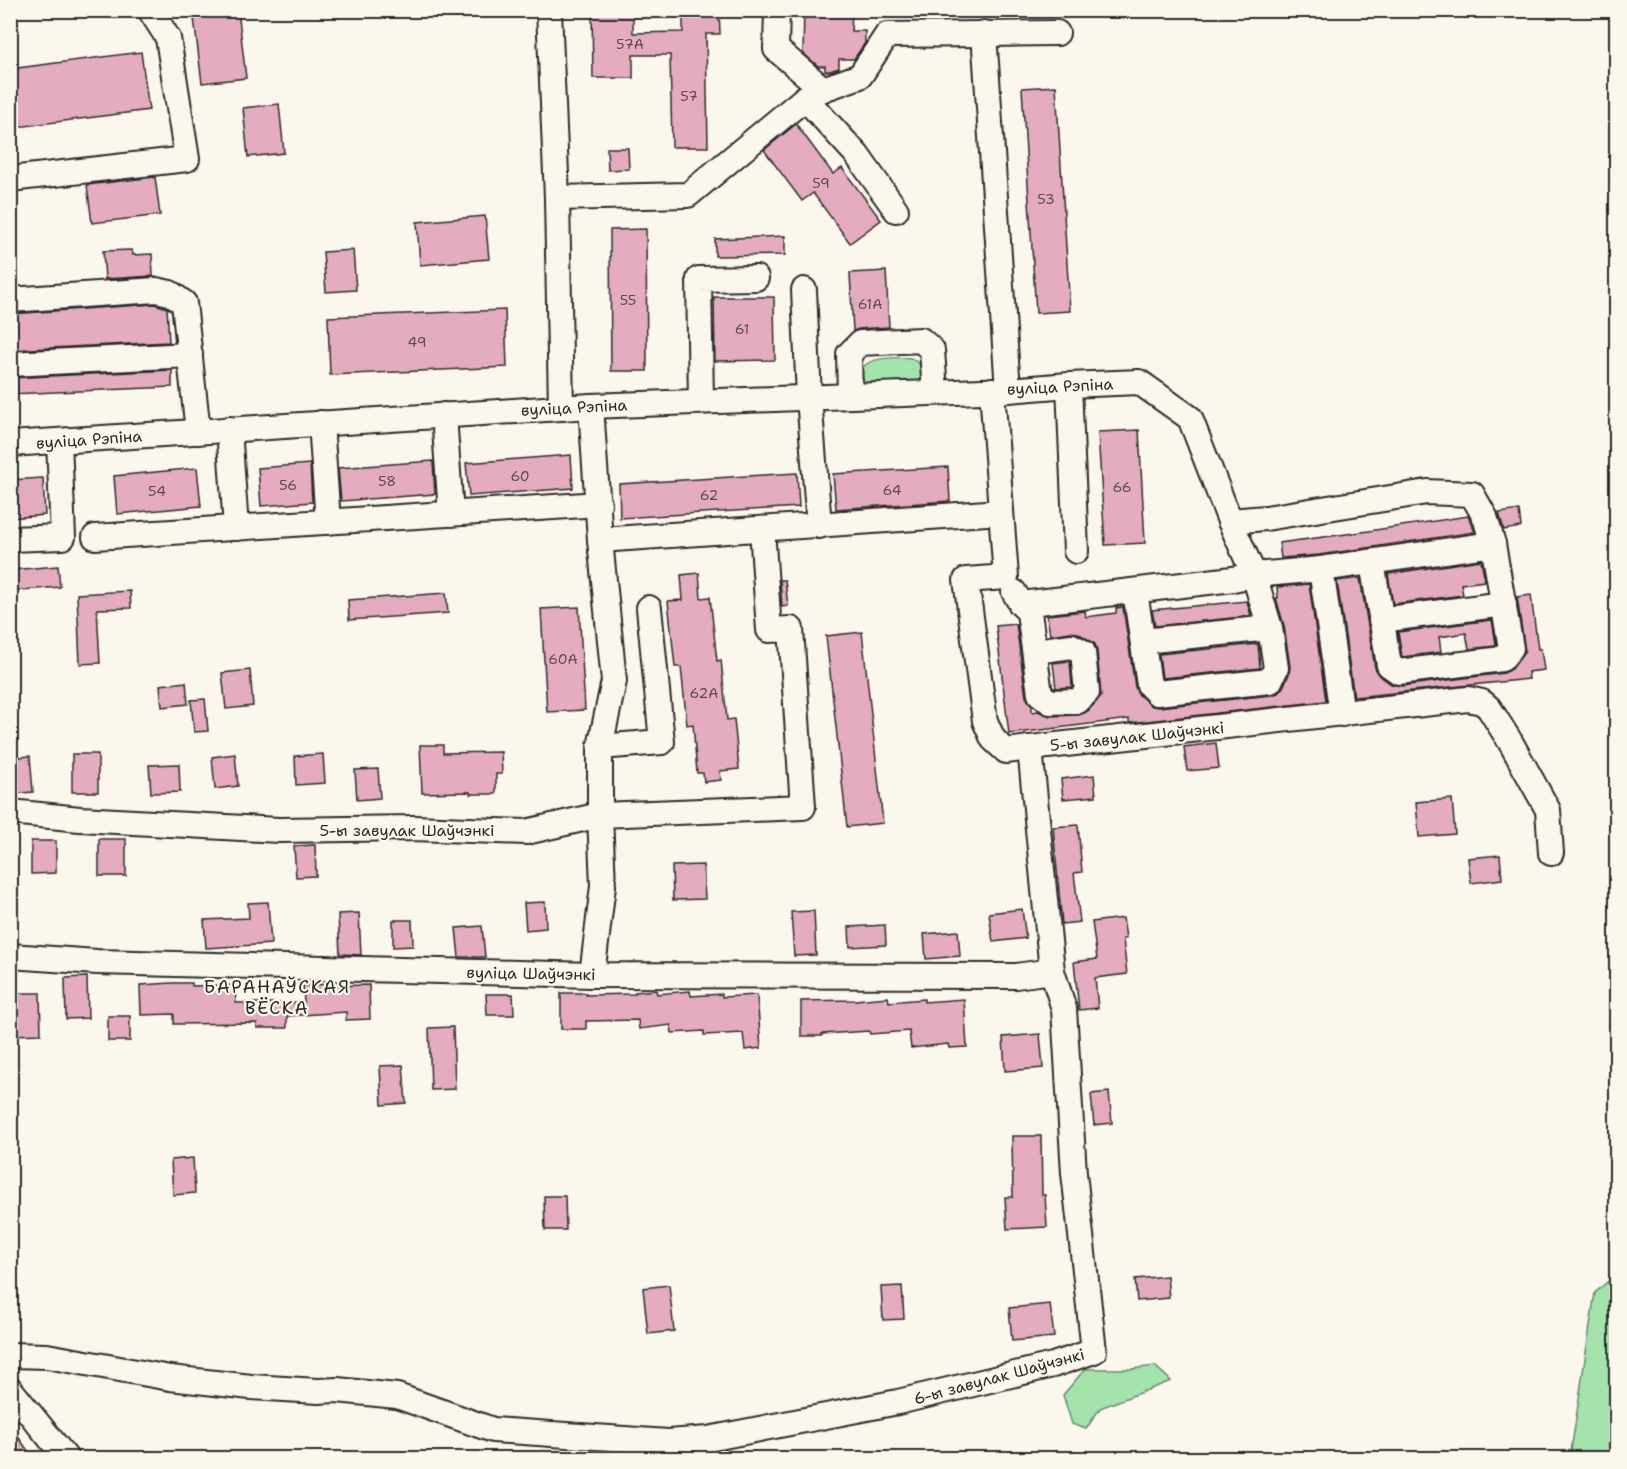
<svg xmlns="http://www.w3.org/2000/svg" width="1627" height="1469" viewBox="0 0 1627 1469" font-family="'Shantell Sans',sans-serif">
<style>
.green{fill:#a4e3ac;stroke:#68876c;stroke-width:1.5}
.building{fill:#e5acc0;stroke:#2b2b2b;stroke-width:1.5}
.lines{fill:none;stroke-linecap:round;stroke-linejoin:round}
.minor-casing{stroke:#2b2b2b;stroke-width:28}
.minor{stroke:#fbf7ec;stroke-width:24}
.labels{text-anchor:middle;stroke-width:4.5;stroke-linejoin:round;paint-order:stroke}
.number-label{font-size:14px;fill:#5a4b50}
.street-label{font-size:16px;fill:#2b2b2b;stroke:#fbf7ec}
.neighbourhood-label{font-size:18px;letter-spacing:1.5px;fill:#2b2b2b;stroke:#fbf7ec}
</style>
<rect width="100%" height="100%" fill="#fbf7ec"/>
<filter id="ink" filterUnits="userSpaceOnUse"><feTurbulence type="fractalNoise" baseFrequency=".0167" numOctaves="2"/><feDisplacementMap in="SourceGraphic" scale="12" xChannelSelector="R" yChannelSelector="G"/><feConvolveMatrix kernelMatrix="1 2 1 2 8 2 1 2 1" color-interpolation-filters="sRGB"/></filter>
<g filter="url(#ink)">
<!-- green -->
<g class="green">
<path d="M911,358L921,365L923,377L921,382L867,386C845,356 894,357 911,358Z"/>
<polygon points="1616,1274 1616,1458 1570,1458 1595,1293"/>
<polygon points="1155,1366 1171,1381 1100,1408 1086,1429 1072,1424 1063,1395 1085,1369 1132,1369"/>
</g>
<!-- building -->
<g class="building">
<polygon points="193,10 238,10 246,78 202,83"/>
<polygon points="592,10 633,10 633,33 683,32 683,10 719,10 720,34 706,34 708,147 672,147 670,55 633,55 633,78 593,78"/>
<polygon points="804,10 852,10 851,31 865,31 865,43 854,59 839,59 839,68 830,71 825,71 825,66 818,66 803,53"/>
<polygon points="141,52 149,110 10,128 10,69"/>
<polygon points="1056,86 1070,311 1036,313 1022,88"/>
<polygon points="279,104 284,153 248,157 243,108"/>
<polygon points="796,124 833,174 842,168 881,220 850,243 813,193 802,201 764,150"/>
<polygon points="607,148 628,148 629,169 608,170"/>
<polygon points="155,177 160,215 92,223 87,185"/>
<polygon points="485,216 489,259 420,265 417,222"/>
<polygon points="646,229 647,371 611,371 610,230"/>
<polygon points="785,236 785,255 715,256 715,239"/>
<polygon points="132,250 133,255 152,254 153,276 105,279 103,251"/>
<polygon points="353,250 356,290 326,292 323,252"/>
<polygon points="886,271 889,327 859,329 853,331 850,273"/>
<polygon points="714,297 774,297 775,360 715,361"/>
<polygon points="155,304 167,308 169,342 10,350 10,314"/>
<polygon points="505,310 507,367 330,375 328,317"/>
<polygon points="172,370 172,387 10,394 10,378"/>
<polygon points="1139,430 1145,543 1105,545 1098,432"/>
<polygon points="571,455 573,488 469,496 466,463"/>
<polygon points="433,461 435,494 341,501 338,468"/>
<polygon points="310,464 312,502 261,506 258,468"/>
<polygon points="948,467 950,501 836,509 833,474"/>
<polygon points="197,468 201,506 117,514 114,476"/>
<polygon points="797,473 799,507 620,518 619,484"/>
<polygon points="43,478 45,515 10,518 10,480"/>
<polygon points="1519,510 1521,527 1504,530 1499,513"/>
<polygon points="1468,516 1475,532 1319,555 1281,558 1279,543 1362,532"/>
<polygon points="1481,560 1485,581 1461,584 1463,595 1393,604 1388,574"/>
<polygon points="58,566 60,587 10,591 10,570"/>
<polygon points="699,573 701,598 710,597 717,661 721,660 727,720 734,719 739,769 720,771 721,780 704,782 703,773 697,773 693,724 687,725 681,667 675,667 668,601 683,600 681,575"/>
<polygon points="1360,578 1375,668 1380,676 1391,684 1401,686 1504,673 1512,669 1525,651 1517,597 1531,595 1538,649 1541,649 1544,670 1528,672 1529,679 1354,697 1337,581"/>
<polygon points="780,580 785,580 788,606 782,607"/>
<polygon points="1309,584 1326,701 1129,723 1129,719 1009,734 996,626 1016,624 1026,697 1032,706 1032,712 1038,711 1050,716 1079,715 1088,711 1101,696 1097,651 1095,644 1078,633 1070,632 1050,635 1047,615 1085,611 1086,617 1116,613 1116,608 1123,607 1135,687 1139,695 1152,706 1159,707 1272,695 1278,693 1283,687 1289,674 1290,667 1284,626 1276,598 1278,598 1277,587"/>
<polygon points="130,591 131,608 97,609 100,663 80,664 77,594"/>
<polygon points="446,593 448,613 349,620 348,600"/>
<polygon points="1247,601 1251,616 1155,626 1152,610"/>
<polygon points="579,607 585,710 547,712 541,609"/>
<polygon points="1492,620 1496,644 1495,646 1469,649 1466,633 1439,637 1441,652 1402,657 1398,632"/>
<polygon points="862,632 883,823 847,827 826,636"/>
<polygon points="1258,644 1260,668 1162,678 1159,654"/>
<polygon points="1070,661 1072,687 1056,688 1053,663"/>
<polygon points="250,670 253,706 226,709 222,673"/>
<polygon points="186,682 188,704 162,707 160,685"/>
<polygon points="205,699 208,731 194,732 191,700"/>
<polygon points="1216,743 1219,768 1187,771 1184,747"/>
<polygon points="420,745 443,745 443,753 501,752 502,774 496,774 496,794 470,794 470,792 422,793"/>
<rect x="72" y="754" width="26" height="38"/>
<polygon points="235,754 238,786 215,789 212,757"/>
<polygon points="323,754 325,783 296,785 295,756"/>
<polygon points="30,756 33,792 10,794 10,758"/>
<polygon points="179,764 180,792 151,793 149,765"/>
<polygon points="378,769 380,798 357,800 355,770"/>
<polygon points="1094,775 1096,796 1063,799 1061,779"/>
<polygon points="1452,799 1455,834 1419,837 1416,802"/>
<polygon points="1078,825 1082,872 1074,873 1080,922 1062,924 1053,827"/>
<rect x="99" y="839" width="27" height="37"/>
<polygon points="31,841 56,841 56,873 31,874"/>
<polygon points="315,845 316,876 296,877 294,846"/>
<polygon points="1500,855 1502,879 1471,883 1468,858"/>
<polygon points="703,865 705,899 673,900 672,866"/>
<polygon points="268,902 271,944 206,948 204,920 249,918 248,903"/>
<polygon points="545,902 546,928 526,930 524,903"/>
<polygon points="1022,909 1026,938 993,942 989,913"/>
<polygon points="814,911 816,955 794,956 791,912"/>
<polygon points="359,913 361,955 340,954 338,914"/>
<polygon points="1123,918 1126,938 1123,939 1127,974 1095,978 1098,1008 1079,1010 1074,962 1097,959 1092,922"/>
<polygon points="393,920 412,920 413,946 393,947"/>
<polygon points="885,925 886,945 850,947 849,927"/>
<polygon points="482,926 485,957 459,957 456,928"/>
<polygon points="958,931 960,956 926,959 924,934"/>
<polygon points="87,977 88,1018 66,1019 65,978"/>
<polygon points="173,983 192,983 192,986 235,985 236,1003 304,1003 303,986 326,984 326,986 369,985 370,1019 346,1020 346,1012 287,1016 287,1028 257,1028 257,1023 174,1024 174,1014 141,1015 140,985"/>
<polygon points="656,990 657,994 690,991 691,996 722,994 722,997 757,995 761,1048 745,1050 743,1033 704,1035 704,1031 672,1033 671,1025 639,1029 638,1020 586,1021 586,1029 561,1029 561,993 586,993 586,995 635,994 635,992"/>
<polygon points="13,993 40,993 41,1034 13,1035"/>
<polygon points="486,994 513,994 514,1015 487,1015"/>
<polygon points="888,997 889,1002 924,999 924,1002 964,999 967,1047 949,1048 948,1044 911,1048 909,1031 870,1034 869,1031 822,1034 822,1036 801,1036 801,1001 855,1000"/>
<rect x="108" y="1016" width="22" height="25"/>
<polygon points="453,1027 455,1089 431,1090 429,1028"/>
<polygon points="1040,1034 1043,1068 1005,1071 1003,1037"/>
<polygon points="403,1065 406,1103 382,1105 380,1066"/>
<polygon points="1109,1092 1112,1123 1094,1125 1091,1094"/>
<polygon points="1012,1136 1041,1136 1042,1195 1045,1195 1047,1227 1007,1229 1005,1197 1013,1197"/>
<polygon points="193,1158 195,1193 173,1195 171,1160"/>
<polygon points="544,1196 565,1196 566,1230 545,1230"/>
<polygon points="1167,1276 1169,1298 1137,1301 1135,1279"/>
<polygon points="669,1285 674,1331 648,1334 643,1288"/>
<polygon points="902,1286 904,1319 883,1320 881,1287"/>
<polygon points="1050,1304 1054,1337 1012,1341 1009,1308"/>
<polygon points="10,1425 33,1458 10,1458"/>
</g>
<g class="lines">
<!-- minor casing -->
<g class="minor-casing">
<g id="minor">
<polyline points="549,10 557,198 561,408"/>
<polyline points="777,10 776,49 823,89"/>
<polyline points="984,33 1008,390"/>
<polyline points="10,179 187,159 168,38 150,10"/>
<polyline points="557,198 688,195 805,98"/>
<polyline points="896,210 857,155 805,98 823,89 860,76 887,35 1057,33"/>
<polyline points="804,290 809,397 819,526"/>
<polyline points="10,300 156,290 170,293 184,303 198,432"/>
<polyline points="10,364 190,355"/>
<polyline points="1069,385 1076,551"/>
<polyline points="992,390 1006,577 966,580 985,721 993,739 1006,751 1030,748"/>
<polyline points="850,395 849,354 860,343 921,340 932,350 935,392"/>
<polyline points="701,401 699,279 756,278"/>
<polyline points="591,406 600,540 614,681 600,747 600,815 603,886 592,975"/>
<polyline points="444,415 451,514"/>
<polyline points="321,423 328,522"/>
<polyline points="229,429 236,528"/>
<polyline points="10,444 591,406 1008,390 1069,385 1139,382 1190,418 1230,521 1254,575 1321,569 1342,714"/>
<polyline points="1230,521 1266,518 1427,492 1472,494 1485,517 1493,544"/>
<polyline points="95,537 599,504"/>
<polyline points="10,539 63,537 59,441"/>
<polyline points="600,540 1001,512"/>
<polyline points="1321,569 1493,544 1511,648 1502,659 1399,672 1389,665 1372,562"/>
<polyline points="1014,592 1021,604 1029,612 1040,694 1050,702 1078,701 1087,692 1083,652 1072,646 1035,651"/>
<polyline points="1021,604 1233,579 1254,575 1270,628 1276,668 1270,681 1157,693 1149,685 1135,591"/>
<polyline points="1381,620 1504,604"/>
<polyline points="1143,641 1270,628"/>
<polyline points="600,747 662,742 649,608"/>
<polyline points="10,812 80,819 279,830 414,828 526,832 600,815 803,807 791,629 769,630 762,529"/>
<polyline points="10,956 97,962 592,975 1016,976 1052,971"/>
<polyline points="10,1355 47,1356 170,1378 251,1387 318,1391 337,1390 397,1396 493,1430 668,1442 708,1439 898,1402 1053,1365 1094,1351 1074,1173 1064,1009 1052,971 1030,748 1468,699 1482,702 1489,708 1511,743 1548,810 1551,853"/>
<polyline points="10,1389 66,1458"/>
</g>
</g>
<!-- minor -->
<use href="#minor" class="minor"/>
</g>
</g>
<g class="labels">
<!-- number labels -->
<g class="number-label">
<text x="630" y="49">57А</text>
<text x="689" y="101">57</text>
<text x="821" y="188">59</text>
<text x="1046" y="204">53</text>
<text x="628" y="305">55</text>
<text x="870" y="309">61А</text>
<text x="742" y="334">61</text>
<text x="417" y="347">49</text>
<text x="520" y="481">60</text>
<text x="387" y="486">58</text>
<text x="288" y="490">56</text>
<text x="1122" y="492">66</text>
<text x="892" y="495">64</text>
<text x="157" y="496">54</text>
<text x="709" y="500">62</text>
<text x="563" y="664">60А</text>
<text x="704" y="698">62А</text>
</g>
<!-- street labels -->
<g class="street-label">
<text transform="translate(1060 386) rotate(-3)" y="6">вуліца Рэпіна</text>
<text transform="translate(574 407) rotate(-3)" y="6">вуліца Рэпіна</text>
<text transform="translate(89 439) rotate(-4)" y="6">вуліца Рэпіна</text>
<text transform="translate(1137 736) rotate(-6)" y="6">5-ы завулак Шаўчэнкі</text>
<text x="407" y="836">5-ы завулак Шаўчэнкі</text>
<text transform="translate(531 973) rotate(1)" y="6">вуліца Шаўчэнкі</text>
<text transform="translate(999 1376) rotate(-15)" y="6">6-ы завулак Шаўчэнкі</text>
</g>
<!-- neighbourhood labels -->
<g class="neighbourhood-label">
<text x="277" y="993">БАРАНАЎСКАЯ<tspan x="277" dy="21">ВЁСКА</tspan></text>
</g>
</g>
<!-- margin -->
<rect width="1627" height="1469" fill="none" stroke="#fbf7ec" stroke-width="36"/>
<rect x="18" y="18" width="1591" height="1433" fill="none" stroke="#2b2b2b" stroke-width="2" filter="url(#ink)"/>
</svg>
